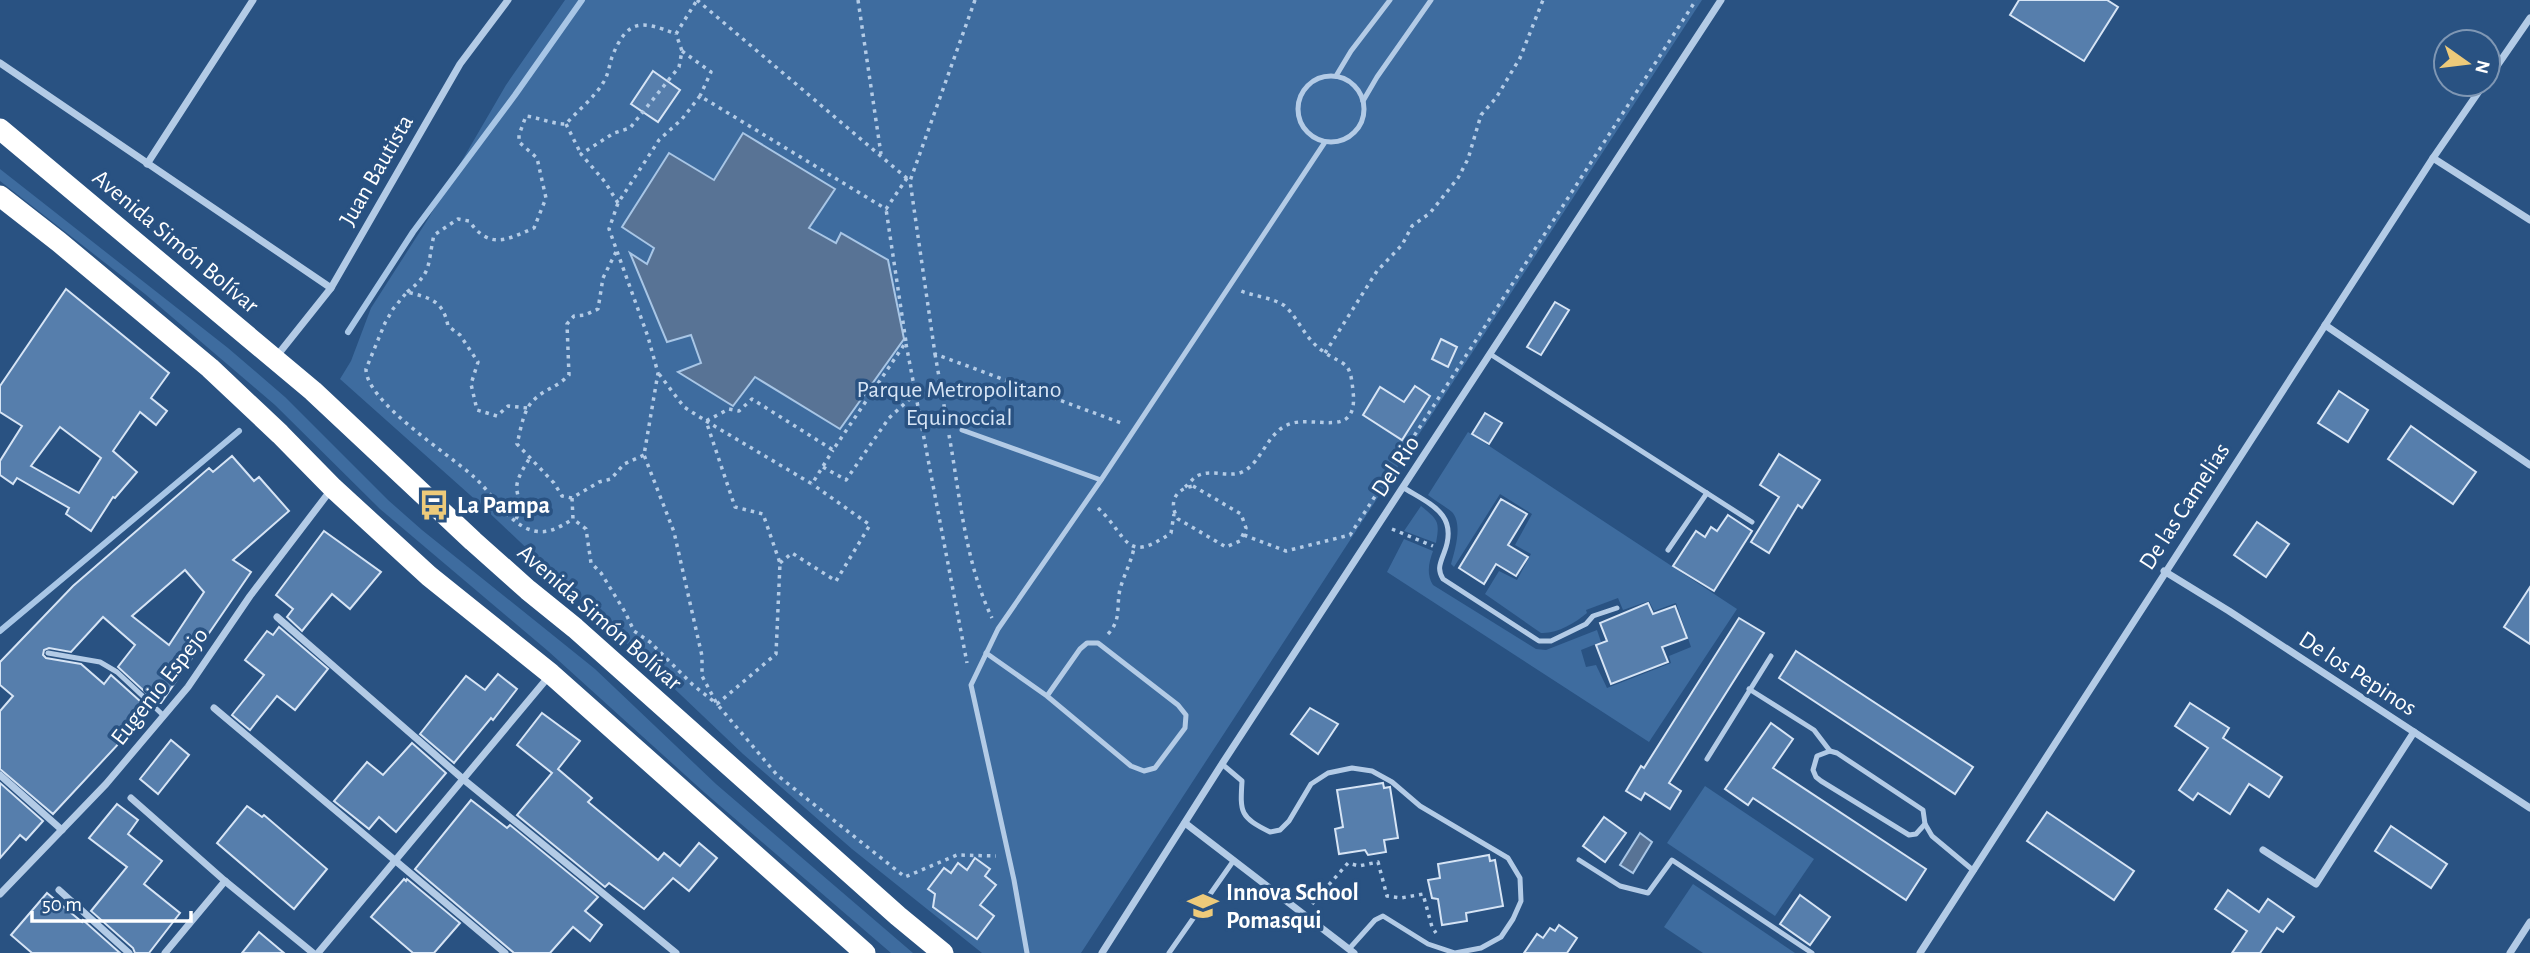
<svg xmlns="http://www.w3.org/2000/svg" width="2530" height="953" viewBox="0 0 2530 953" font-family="'Alegreya Sans',sans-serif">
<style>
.green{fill:#3e6c9f}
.water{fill:#587395;stroke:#a8c6e6;stroke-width:2}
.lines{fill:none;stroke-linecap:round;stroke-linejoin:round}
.stream{stroke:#a8c6e6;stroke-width:6}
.building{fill:#567eac;stroke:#d6e4f5;stroke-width:2;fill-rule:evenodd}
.path{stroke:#b3cbe6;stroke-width:3.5;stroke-dasharray:3.5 5;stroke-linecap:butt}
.lane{stroke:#b3cbe6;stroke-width:5}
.street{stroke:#b3cbe6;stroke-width:7}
.highway{stroke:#fff;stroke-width:21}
.labels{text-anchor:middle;stroke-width:7;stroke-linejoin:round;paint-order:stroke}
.street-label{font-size:24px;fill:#fff;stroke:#295282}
.park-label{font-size:24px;fill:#d6e4f5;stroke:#295282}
.poi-label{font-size:24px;font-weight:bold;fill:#fff;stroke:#295282;text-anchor:start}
</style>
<rect width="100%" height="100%" fill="#295282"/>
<!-- green -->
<g class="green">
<polygon points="565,0 1702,0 1081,953 982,953 852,849 743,754 479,503 340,379 351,361 371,308 428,219 506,85"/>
<polygon points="0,169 228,348 285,397 388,500 422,530 595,669 716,784 913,953 891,953 705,793 548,651 380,509 275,405 145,294 0,181"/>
<path d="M1468,432L1737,609L1649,742L1387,572L1404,539L1433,551C1429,562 1426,574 1433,585L1536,649L1546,650L1597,630L1601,642L1581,650L1586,667L1596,665L1607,688L1671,663L1669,656L1691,647L1676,603L1654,611L1649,601L1623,610L1618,598L1586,610L1587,613C1575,623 1557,634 1541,633L1485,594L1499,571L1517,580L1531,554L1515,545L1532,514L1500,494L1454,567L1451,564C1455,550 1463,524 1452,512C1445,506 1435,501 1428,495Z"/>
<path d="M1421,506C1438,520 1440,521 1436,543L1404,531Z"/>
<polygon points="1705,786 1814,859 1775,916 1667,843"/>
<polygon points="1693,884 1795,953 1703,953 1664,927"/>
</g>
<!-- water -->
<g class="water">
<polygon points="743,133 835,189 809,228 836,243 841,233 888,260 904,339 840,429 755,377 733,406 678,372 701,363 691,335 667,342 630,253 647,264 654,248 622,227 669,153 714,180"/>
<polygon points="1640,833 1652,842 1633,873 1620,865"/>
</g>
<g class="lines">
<!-- stream -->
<g class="stream">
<polyline points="348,332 413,232 515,95 582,0"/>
<polyline points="0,631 239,431"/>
</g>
</g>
<!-- building -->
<g class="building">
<polygon points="2019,0 2107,0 2118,7 2084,61 2010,15"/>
<polygon points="653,71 680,90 658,122 631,104"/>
<path d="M66,289L169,373L151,398L167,411L156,425L140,412L113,451L137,472L115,498L113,497L91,531L66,514L69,508L17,478L13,484L0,475V461L22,426L0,412V386ZM60,427L101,458L79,493L31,466Z"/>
<polygon points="1555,302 1569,310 1541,355 1527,347"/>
<polygon points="1441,339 1457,347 1448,367 1432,359"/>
<polygon points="1415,386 1430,396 1402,440 1363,415 1380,387 1404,402"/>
<polygon points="2339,391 2368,410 2348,442 2318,423"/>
<polygon points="1485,413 1502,423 1489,444 1472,434"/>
<polygon points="2411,426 2476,472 2453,504 2388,459"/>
<polygon points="1779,454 1820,480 1802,508 1798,505 1769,553 1751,542 1779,497 1760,485"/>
<path d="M232,456L254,481L259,477L289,511L233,560L251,572L161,703H157L118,667L135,645L103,617L71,652L49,648L44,650L43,655L46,658L81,664L104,684L111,675L150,710L53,814L0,769V711L13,696L0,685V662L73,586L209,468L213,472ZM185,570L204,592L169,645L132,616Z"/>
<polygon points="1501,499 1527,514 1508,545 1528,557 1516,576 1496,564 1484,584 1459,568"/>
<polygon points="1728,515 1752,531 1714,591 1673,566 1696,531 1705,537 1711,527 1717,531"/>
<polygon points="2257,522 2289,544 2266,577 2234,555"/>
<polygon points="324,531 381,572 350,609 332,594 302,631 287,617 293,609 276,595"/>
<polygon points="2530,587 2530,644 2504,627"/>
<polygon points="1648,603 1653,614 1675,606 1687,638 1662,647 1668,662 1611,684 1596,645 1607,641 1600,623"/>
<polygon points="1739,618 1764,633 1669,783 1681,791 1670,809 1645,793 1641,800 1626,791 1641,766 1644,768"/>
<polygon points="279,627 328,669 295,710 277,696 250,730 232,715 264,675 245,660 267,631 273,635"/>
<polygon points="1796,651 1973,767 1955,794 1779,678"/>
<polygon points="498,674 517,689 493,720 491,718 454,763 420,734 466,676 485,690"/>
<polygon points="2190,703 2229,728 2223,738 2282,777 2269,797 2249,784 2230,814 2198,793 2193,800 2179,790 2208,748 2175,726"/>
<polygon points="1310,708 1338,724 1318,754 1291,734"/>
<polygon points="542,713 580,741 558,769 592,798 588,802 658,860 664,853 680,866 699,843 717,858 689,891 673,878 644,909 609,883 605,887 517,815 552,773 517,745"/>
<polygon points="1771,723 1793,739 1773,768 1926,869 1906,900 1753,798 1748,805 1725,789"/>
<polygon points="171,740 189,755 158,794 140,779"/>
<polygon points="412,743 446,773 396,832 379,817 369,829 334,801 367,762 383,775"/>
<polygon points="0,783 43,821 26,840 20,835 0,858"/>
<polygon points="1383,783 1384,788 1390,787 1398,838 1384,840 1386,852 1368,855 1365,850 1339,854 1335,829 1343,827 1337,790"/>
<polygon points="471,800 507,828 510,825 598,897 585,911 602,925 590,941 573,927 550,953 514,953 415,869"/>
<polygon points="117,804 138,820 128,834 162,861 144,884 180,913 149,953 135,953 133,948 91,911 127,867 89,838"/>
<polygon points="247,806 262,817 264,815 327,869 294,909 217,843"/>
<polygon points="2047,812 2134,871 2114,900 2027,841"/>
<polygon points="1604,817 1626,833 1605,862 1583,846"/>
<polygon points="2391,826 2447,864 2431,888 2375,851"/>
<polygon points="1489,855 1490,861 1495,860 1503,906 1466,913 1467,921 1442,925 1438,899 1432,898 1428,880 1440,878 1438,864"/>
<polygon points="975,858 990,869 985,876 996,885 980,905 994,916 977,939 933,907 935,894 928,889 944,868 951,873 958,863 967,870"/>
<polygon points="404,879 406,881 407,879 460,923 434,953 413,953 371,917"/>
<polygon points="2228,890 2259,912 2268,899 2294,917 2283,932 2277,928 2260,953 2232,953 2247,931 2215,909"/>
<polygon points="47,893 82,922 83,920 120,953 32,953 11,935"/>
<polygon points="1800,895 1830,917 1810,945 1780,924"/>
<polygon points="1559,925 1577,938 1567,953 1524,953 1537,934 1543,938 1550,928 1555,931"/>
<polygon points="259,932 284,953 242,953"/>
</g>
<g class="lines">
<!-- path -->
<g class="path">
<polyline points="697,0 909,180"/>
<polyline points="858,0 881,154"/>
<polyline points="975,0 910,181 935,354 1124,424"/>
<polyline points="682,51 711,72 700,96"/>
<polyline points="566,124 581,154"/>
<polyline points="907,178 886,209 700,96 682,119 659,140 618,203 609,229 648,337 658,373 644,455 674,532 702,656 702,676 717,704 777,775 905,877 957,855 996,856"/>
<polyline points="618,203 605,182 581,154 614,133 630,128 679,67 682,51 676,34"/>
<path d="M616,252L603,278L598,309L585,315L574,316L567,324L569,375C556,388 547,388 536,398C523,408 521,429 517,444L554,483L562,496L572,498L599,482L611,479L624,464L644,455"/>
<path d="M407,292C433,272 427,265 434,235L458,219L469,221C490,250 506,240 534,228L546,198L537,158L519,142V135L526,116C540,118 552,124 566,124C577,111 594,98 603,83C608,76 609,66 612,57C627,19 641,20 676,34L697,0"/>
<polyline points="906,344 967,663"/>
<polyline points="1325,353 1377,271 1402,245 1412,226 1430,213 1458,178 1468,159 1481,115 1496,98 1520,58 1543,0"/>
<polyline points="935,354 948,428"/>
<polyline points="659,374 684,407 706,421 729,409 739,411 752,399 833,450 906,342 886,209"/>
<path d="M527,408L508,406L497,416L477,410L471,384L478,362L460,335L448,326C443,300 430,298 407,292L393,309L385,323L366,369C366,402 449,454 474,477C492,493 505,519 528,529C546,536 558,528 573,519"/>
<path d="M949,435C960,496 965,562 992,618"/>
<polyline points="823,467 846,480 889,418 915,394"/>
<path d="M1193,486L1241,514L1246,528L1240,541L1226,547L1178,519C1168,503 1175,489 1193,486Z"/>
<path d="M1185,487C1189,484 1193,478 1197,476C1212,468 1231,479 1244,471C1262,461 1267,434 1287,425C1313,413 1359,442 1353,391C1350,360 1346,367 1324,352C1305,339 1300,321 1286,307C1276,298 1253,296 1241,291"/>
<polyline points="572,498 573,519 586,529 591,563 601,573 625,612 634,631 650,642 693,685 717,704 776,654 780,563 763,514 735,507 706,421 812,484 833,450"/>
<path d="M1098,508C1129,537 1124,565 1171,533L1174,514"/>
<path d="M516,519C522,508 519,502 517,491C515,480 524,468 529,459"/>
<polyline points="1392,529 1433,546"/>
<polyline points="1244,535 1286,551 1350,535 1696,0"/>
<polyline points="780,563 792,553 836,581 870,525 812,484"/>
<path d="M1108,634C1123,618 1115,604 1121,586C1125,573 1131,562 1134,548"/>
<polyline points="1312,904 1348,863 1359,866 1378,862 1387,896 1401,898 1423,894 1432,927 1436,933"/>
</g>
<!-- lane -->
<g class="lane">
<polyline points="1336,76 1351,51 1390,0"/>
<circle cx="1331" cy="109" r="33"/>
<polyline points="1363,101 1377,77 1431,0"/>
<polyline points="1490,354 1752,522"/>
<polyline points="962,430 1101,480"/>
<path d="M1404,488C1432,505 1459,515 1444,553C1440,564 1437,569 1443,579L1539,641H1551L1586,624L1593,616L1617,608"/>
<polyline points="1668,550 1707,493"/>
<polyline points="48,653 100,662 117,672 164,716"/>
<polyline points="986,653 1047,696 1131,766 1144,771 1155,768 1185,728 1186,715 1178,705 1098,643 1087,643 1080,649 1047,696"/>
<polyline points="1749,689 1814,730 1830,751"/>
<polygon points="1830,751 1837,753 1923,810 1925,824 1916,834 1909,835 1821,781 1816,777 1813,770 1817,756"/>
<polyline points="1707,759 1771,656"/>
<path d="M1222,764L1242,781C1240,813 1240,817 1270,832L1280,830L1289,821L1311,784L1328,773L1352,768L1372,771L1392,782L1420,806L1508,858L1520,878L1521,901L1513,919L1501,937L1481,948L1455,953L1428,944L1383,916L1375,920L1349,949"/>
<polyline points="1925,824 1932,836 1974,871"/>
<polyline points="1579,860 1620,886 1648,893 1672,860 1812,953"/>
<polyline points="1027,953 1014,880 971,685 998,629 1101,480 1325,142"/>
<polyline points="1169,953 1234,860"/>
</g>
<!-- street -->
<g class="street">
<polyline points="0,63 331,288"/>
<polyline points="2488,79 2530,18"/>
<polyline points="2433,158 2530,220"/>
<polyline points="147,164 253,0"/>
<polyline points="2325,325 2530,465"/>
<polyline points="276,357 331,288 460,64 508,0"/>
<polyline points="2164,571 2229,611 2530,808"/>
<polyline points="277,617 463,779 676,953"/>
<polyline points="214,708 505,953"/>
<polyline points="0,775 62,830"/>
<polyline points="131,798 225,881 313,953"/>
<polyline points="1185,823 1354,953"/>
<polyline points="2263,850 2316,884 2414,732"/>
<polyline points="59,890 129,953"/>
<polyline points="0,894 106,784 188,687 250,596 330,491"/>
<polyline points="165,953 225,881"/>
<polyline points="318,953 550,675"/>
<polyline points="1102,953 1222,764 1721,0"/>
<polyline points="1920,953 2433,158 2484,84"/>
<polyline points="2510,953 2530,922"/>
</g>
<!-- highway -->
<g class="highway">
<polyline points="0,129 313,391 473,541 528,590 575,628 898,916 943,953"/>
<polyline points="0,196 59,242 210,368 280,434 333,488 429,576 551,674 865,953"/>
</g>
</g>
<!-- icons -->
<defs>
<g id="bus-bare" transform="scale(2.415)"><path d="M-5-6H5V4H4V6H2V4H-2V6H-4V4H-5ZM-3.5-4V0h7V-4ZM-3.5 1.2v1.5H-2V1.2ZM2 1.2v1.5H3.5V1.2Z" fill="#edca7a" stroke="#295282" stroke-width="2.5" paint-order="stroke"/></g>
<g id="school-bare" transform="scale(2.415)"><path d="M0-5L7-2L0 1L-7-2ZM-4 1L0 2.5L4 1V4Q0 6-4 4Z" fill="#edca7a" stroke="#295282" stroke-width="2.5" paint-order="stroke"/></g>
</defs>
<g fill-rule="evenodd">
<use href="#bus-bare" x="434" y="505"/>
<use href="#school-bare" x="1203" y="906"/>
</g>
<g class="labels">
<!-- street labels -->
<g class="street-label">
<text transform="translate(376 170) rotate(-60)" y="8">Juan Bautista</text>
<text transform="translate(176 241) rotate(40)" y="8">Avenida Simón Bolívar</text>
<text transform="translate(1395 466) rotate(-57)" y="8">Del Rio</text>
<text transform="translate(2184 506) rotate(-57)" y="8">De las Camelias</text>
<text transform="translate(600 617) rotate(41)" y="8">Avenida Simón Bolívar</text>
<text transform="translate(2358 673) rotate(33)" y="8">De los Pepinos</text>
<text transform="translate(159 686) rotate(-52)" y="8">Eugenio Espejo</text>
</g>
<!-- park labels -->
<g class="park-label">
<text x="959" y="397">Parque Metropolitano<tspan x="959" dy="28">Equinoccial</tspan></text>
</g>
<!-- poi labels -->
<g class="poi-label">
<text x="457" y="513">La Pampa</text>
<text x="1226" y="900">Innova School<tspan x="1226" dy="28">Pomasqui</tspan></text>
</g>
</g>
<!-- north arrow -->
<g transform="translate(2467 63) rotate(104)"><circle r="33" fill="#295282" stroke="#7f97b4" stroke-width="2"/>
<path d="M0-5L12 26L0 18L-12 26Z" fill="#edca7a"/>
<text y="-10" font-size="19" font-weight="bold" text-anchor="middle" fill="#ffffff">N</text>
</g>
<!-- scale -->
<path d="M32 911v10h159v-10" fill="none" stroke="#ffffff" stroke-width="3.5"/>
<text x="42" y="911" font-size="21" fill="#ffffff" stroke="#295282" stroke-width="5" paint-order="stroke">50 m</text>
</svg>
